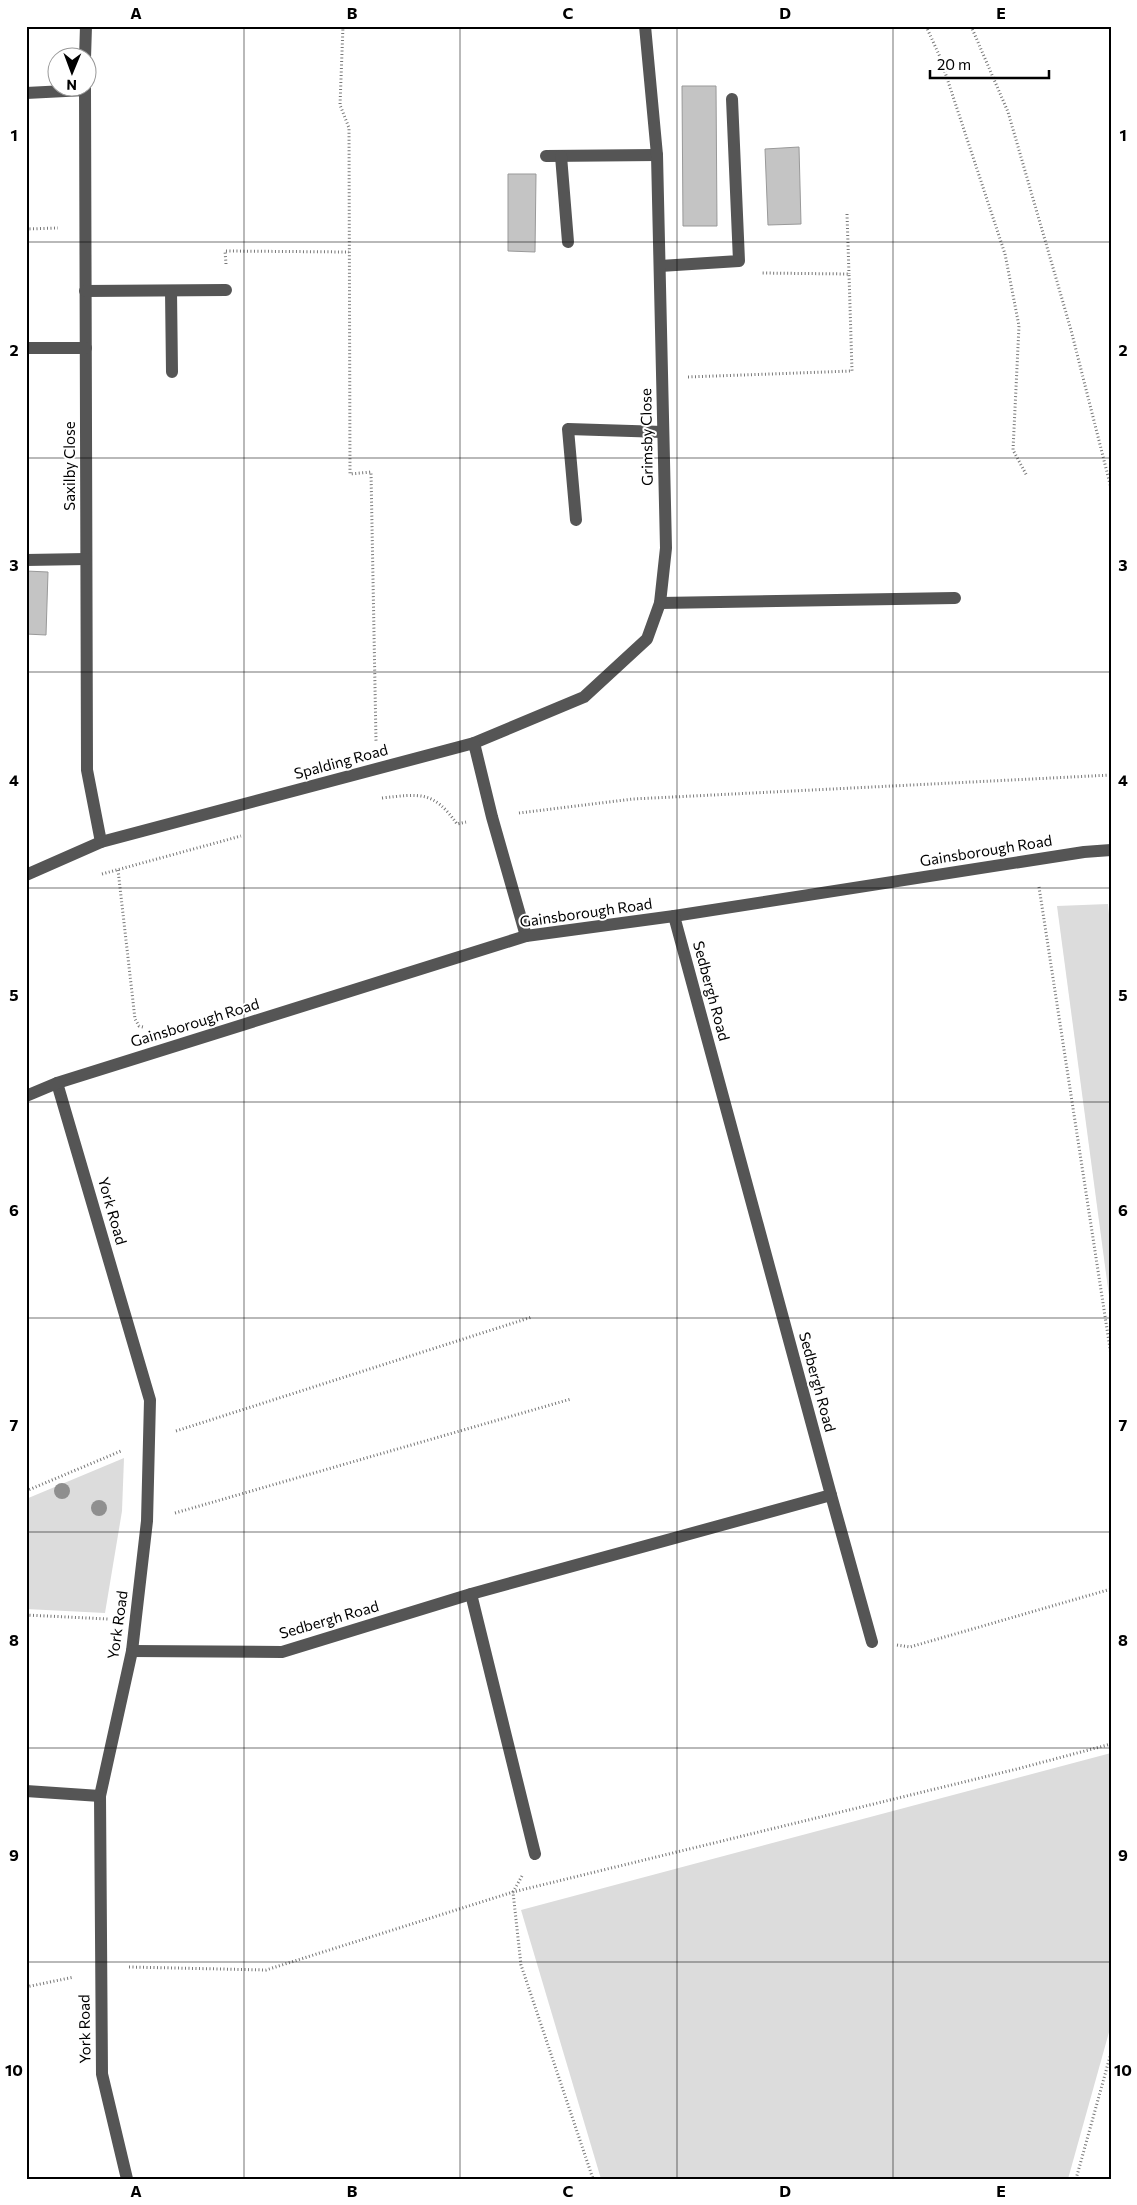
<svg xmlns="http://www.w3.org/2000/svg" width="1137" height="2205" viewBox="0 0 1137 2205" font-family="Commissioner,sans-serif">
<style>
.green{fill:#dcdcdc}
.building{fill:#c4c4c4;stroke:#999}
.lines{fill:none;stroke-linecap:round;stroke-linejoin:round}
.path{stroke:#777;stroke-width:3;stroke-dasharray:1 2.5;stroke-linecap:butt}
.minor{stroke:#555;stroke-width:12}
.tree{fill:#8f8f8f}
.grid{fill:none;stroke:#000;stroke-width:1;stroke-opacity:0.55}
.labels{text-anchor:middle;stroke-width:4;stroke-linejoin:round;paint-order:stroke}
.street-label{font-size:15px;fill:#000;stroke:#fff}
.neatline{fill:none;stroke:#000;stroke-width:2}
.grid-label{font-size:16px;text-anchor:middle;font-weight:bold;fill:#000}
</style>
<rect width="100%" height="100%" fill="#fff"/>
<!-- green -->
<g class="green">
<polygon points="1108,904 1111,934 1111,1311 1057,906"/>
<polygon points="124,1458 122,1511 105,1613 26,1609 26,1499"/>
<polygon points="1111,1753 1111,2025 1068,2179 601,2179 521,1910"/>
</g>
<!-- building -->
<g class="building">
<polygon points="682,86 716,86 717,226 683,226"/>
<polygon points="799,147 801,224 768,225 765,149"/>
<polygon points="508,174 536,174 535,252 508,251"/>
<polygon points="26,571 48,572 46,635 26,634"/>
</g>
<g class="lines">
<!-- path -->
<g class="path">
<polyline points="343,26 340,105 349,128 350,474 371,472 376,741"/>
<polyline points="926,26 940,57 1005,254 1019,326 1013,450 1027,476"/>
<polyline points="971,26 1008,112 1071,330 1111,488"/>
<polyline points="847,214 849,274"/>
<polyline points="26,229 58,228"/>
<polyline points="226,264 225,251 349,252"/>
<polyline points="688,377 852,371 849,274 761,273"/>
<path d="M382,798C420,794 433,790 457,824L466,822"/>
<polyline points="519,813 633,799 1111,775"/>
<polyline points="118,870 135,1019 139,1026 143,1027"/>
<polyline points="102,874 241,836"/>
<polyline points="1039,887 1111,1355"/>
<polyline points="176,1431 532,1317"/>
<polyline points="26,1491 121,1451"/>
<polyline points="175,1513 571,1399"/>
<polyline points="26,1615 108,1619"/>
<polyline points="897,1645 910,1647 1111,1589"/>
<polyline points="522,1876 513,1892 521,1965 593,2179"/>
<polyline points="129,1967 266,1970 513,1892 1017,1769 1111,1744"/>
<polyline points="26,1987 74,1977"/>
<polyline points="1076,2179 1111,2053"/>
</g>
<!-- minor -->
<g class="minor">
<polyline points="85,58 86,26"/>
<polyline points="85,88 87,770 101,842"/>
<polyline points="26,93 85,90"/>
<polyline points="546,156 657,155"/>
<polyline points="561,156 568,242"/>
<polyline points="660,266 739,261 732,99"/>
<polyline points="85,291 226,290"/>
<polyline points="171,291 172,372"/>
<polyline points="26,348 86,348"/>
<polyline points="576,520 568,429 663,432"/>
<polyline points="26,560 86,559"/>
<polyline points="660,603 955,598"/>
<polyline points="474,743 584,697 647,639 660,603 666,548 657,155 645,26"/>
<polyline points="26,875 101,842 474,743 492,817 526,936"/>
<polyline points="57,1083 150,1400 147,1521 132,1651 100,1796 102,2074 127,2179"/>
<polyline points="26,1096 57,1083 526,936 674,916 1084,852 1111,850"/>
<polyline points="831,1495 872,1642"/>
<polyline points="471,1594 535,1854"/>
<polyline points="132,1651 282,1652 471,1594 831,1495 674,916"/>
<polyline points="26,1791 100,1796"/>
</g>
</g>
<!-- trees -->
<g class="tree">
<circle cx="62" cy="1491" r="8"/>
<circle cx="99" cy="1508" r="8"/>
</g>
<!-- grid -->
<path class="grid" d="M244,26V2179M460,26V2179M677,26V2179M893,26V2179M26,242H1111M26,458H1111M26,672H1111M26,888H1111M26,1102H1111M26,1318H1111M26,1532H1111M26,1748H1111M26,1962H1111"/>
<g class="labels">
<!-- street labels -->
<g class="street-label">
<text transform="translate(647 437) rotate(-91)" y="5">Grimsby Close</text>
<text transform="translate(70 466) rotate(-90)" y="5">Saxilby Close</text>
<text transform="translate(341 762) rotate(-15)" y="5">Spalding Road</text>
<text transform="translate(986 851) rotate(-9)" y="5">Gainsborough Road</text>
<text transform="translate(586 913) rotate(-8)" y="5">Gainsborough Road</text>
<text transform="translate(711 991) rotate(75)" y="5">Sedbergh Road</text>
<text transform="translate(195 1023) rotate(-17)" y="5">Gainsborough Road</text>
<text transform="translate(112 1211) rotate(74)" y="5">York Road</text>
<text transform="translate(817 1382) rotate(75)" y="5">Sedbergh Road</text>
<text transform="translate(329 1620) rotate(-16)" y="5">Sedbergh Road</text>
<text transform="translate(118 1625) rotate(-82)" y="5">York Road</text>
<text transform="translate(85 2029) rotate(-91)" y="5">York Road</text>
</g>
</g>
<!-- border -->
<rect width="1137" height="2205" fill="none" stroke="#ffffff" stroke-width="55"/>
<!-- north arrow -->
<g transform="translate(72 72) rotate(181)"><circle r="24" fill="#ffffff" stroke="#999999"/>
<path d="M0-4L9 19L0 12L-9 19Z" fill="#000000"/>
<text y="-8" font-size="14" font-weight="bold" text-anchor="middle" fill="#000000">N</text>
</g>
<!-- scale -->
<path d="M930 70v8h119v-8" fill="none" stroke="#000000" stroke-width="2.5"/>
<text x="937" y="70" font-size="15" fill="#000000" stroke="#ffffff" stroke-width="4" paint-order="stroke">20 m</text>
<rect x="28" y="28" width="1082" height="2150" class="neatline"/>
<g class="grid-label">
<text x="136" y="19">A</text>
<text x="352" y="19">B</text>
<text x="568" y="19">C</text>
<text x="785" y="19">D</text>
<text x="1001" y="19">E</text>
<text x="14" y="141">1</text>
<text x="1123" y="141">1</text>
<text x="14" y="356">2</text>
<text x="1123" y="356">2</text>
<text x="14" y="571">3</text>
<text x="1123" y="571">3</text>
<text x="14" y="786">4</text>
<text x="1123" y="786">4</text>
<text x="14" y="1001">5</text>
<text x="1123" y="1001">5</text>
<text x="14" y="1216">6</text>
<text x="1123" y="1216">6</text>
<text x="14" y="1431">7</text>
<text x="1123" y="1431">7</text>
<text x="14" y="1646">8</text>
<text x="1123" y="1646">8</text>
<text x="14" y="1861">9</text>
<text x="1123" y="1861">9</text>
<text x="14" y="2076">10</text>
<text x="1123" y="2076">10</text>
<text x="136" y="2197">A</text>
<text x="352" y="2197">B</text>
<text x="568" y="2197">C</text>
<text x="785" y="2197">D</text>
<text x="1001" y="2197">E</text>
</g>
</svg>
